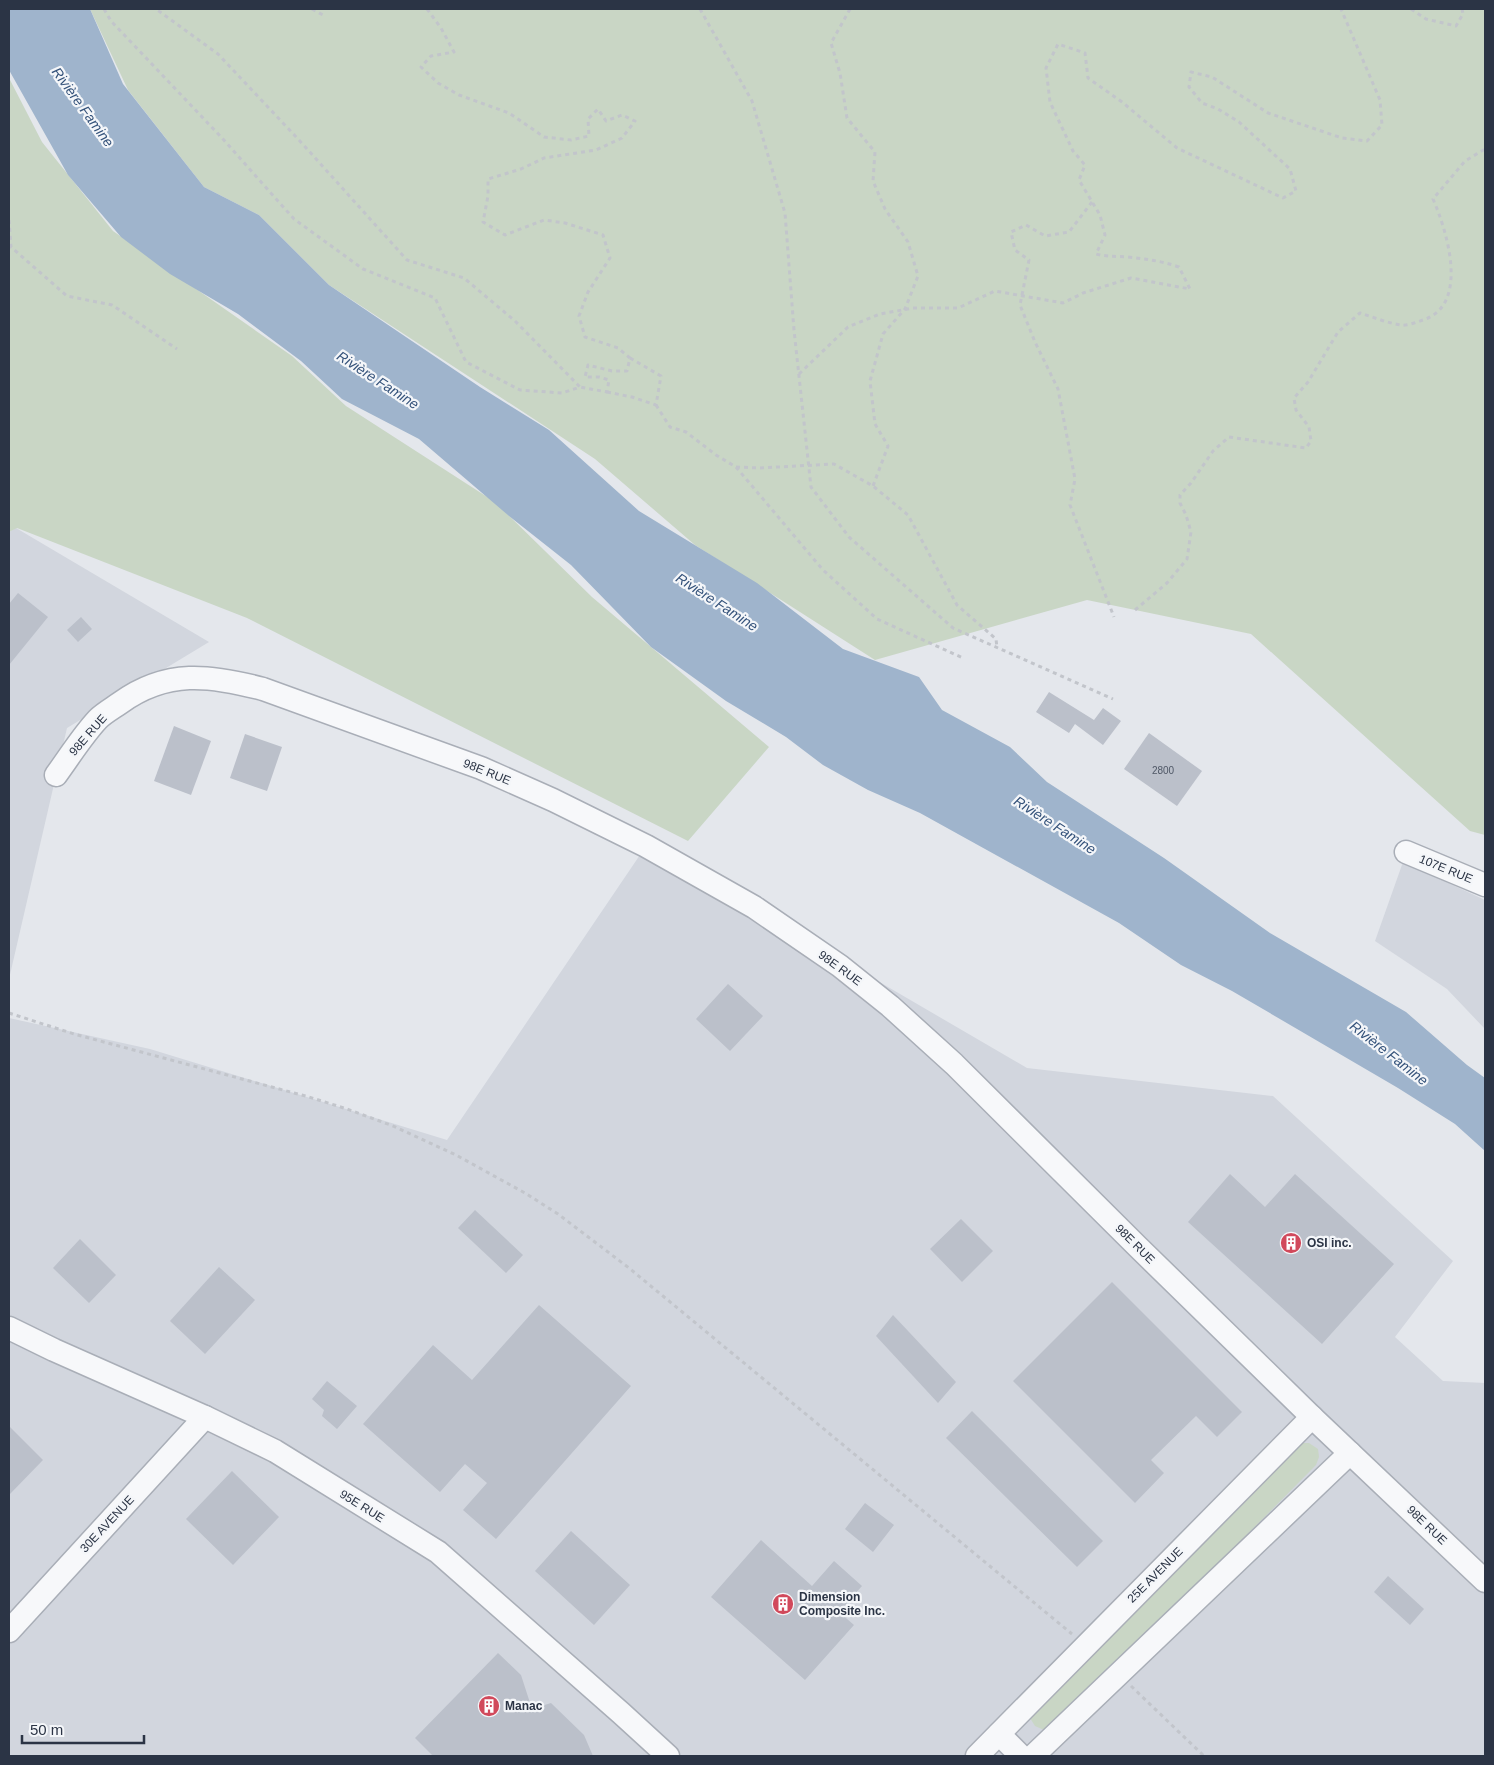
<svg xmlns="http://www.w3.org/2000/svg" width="1494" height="1765" viewBox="0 0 1494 1765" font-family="Helvetica,sans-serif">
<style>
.built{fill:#d2d6de}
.green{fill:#c9d6c5}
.water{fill:#9fb4cc}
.building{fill:#bbc0ca}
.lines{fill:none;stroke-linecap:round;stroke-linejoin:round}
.minor-casing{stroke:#a9aeb7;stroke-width:25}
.path{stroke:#c2c5cb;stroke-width:3;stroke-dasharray:4 4;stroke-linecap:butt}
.minor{stroke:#f7f8fa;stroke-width:22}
.labels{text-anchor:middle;stroke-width:4.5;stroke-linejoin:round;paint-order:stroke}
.number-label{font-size:10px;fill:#4f5766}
.street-label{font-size:12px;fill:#2b3445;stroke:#f4f6f9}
.poi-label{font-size:12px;font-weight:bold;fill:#2b3445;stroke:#f4f6f9;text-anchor:start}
.water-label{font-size:14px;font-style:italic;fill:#34527a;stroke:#f4f6f9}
</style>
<rect width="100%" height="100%" fill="#e4e7ec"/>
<!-- built -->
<g class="built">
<polygon points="16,528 209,642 67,728 9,979 9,532"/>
<polygon points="646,846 1027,1068 1273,1096 1453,1261 1395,1337 1443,1381 1485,1383 1485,1756 9,1756 9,1018 150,1049 447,1140"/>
<polygon points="1403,862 1485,900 1485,1029 1447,989 1375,941"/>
</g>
<!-- green -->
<g class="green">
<polygon points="90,9 1485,9 1485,835 1470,831 1251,634 1087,600 875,660 695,545 595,459 329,285 259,215 204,187 128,90"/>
<polygon points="9,78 42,142 113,231 292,356 346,406 495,502 592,597 769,747 688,841 247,618 17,528 9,532"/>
<polygon points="1302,1443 1309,1443 1318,1449 1319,1457 1316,1465 1113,1670 1044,1730 1035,1726 1030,1718"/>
</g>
<!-- water -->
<polygon class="water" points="9,9 90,9 123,84 204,187 259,215 329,285 480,387 549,430 639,511 757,583 843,649 919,677 942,710 1010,747 1047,782 1164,858 1270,933 1406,1012 1467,1065 1485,1078 1485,1151 1455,1124 1398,1088 1232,991 1181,965 1119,923 920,813 868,790 823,765 786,737 726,701 651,647 571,565 509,516 419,439 342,399 301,361 238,314 170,274 121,237 68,175 9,70"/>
<!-- building -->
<g class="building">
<polygon points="18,593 48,617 9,665 9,604"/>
<polygon points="81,617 92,629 78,642 67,630"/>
<polygon points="1049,692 1094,720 1103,708 1121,721 1103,745 1075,724 1069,733 1036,712"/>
<polygon points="174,726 211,741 191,795 154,781"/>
<polygon points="1149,733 1202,771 1177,806 1124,769"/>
<polygon points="245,734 282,747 267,791 230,778"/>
<polygon points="728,984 763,1016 730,1051 696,1019"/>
<polygon points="1230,1174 1265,1207 1295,1174 1394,1264 1322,1344 1188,1222"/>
<polygon points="475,1210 523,1255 506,1273 458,1228"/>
<polygon points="961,1219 993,1251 962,1282 930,1249"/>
<polygon points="80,1239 116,1275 89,1303 53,1268"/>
<polygon points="219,1267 255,1300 205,1354 170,1321"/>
<polygon points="1112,1282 1242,1412 1217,1437 1196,1416 1151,1460 1164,1473 1135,1503 1013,1381"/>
<polygon points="539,1305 631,1386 496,1539 463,1510 487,1483 465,1464 440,1492 363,1424 433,1345 472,1380"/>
<polygon points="893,1315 956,1382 938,1403 876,1336"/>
<polygon points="327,1381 357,1406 337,1429 322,1416 324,1410 312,1399"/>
<polygon points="972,1411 1103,1541 1077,1567 946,1438"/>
<polygon points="9,1426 43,1460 9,1495"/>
<polygon points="232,1471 279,1517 233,1565 186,1519"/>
<polygon points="865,1503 894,1525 873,1552 845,1529"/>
<polygon points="571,1531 630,1585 594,1625 535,1571"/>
<polygon points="761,1540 812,1586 834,1561 862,1586 839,1612 854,1625 805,1680 711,1597"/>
<polygon points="1388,1576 1424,1609 1410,1625 1374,1592"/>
<polygon points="498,1653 521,1675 532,1709 551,1703 584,1735 593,1756 433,1756 415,1738"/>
</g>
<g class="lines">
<!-- minor casing -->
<g class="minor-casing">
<g id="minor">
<path d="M56,775C70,756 82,736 98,719C104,713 113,708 120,703C167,669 210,675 263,689L481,768L553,800L646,846L754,907L840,966L890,1006L954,1064L1138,1247L1312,1417L1485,1581"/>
<polyline points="1406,852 1485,885"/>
<polyline points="9,1328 54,1350 205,1417 275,1451 438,1552 621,1713 668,1756"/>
<polyline points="9,1631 205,1417"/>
<polyline points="999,1734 1021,1756"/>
<polyline points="977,1756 1312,1417"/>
<polyline points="1033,1756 1350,1453"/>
</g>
</g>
<!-- path -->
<g class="path">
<polyline points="104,9 111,21 222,138 294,219 363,269 435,298 466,362 520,390 562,393 580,387 515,321 464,278 407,260 299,140 218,54 156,9"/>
<polyline points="312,9 323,15"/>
<polyline points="427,9 441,28 454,52 431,56 421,67 438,83 459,95 509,113 544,137 571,140 589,136 588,119 598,109 606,121 622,115 635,121 622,138 596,150 544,158 521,169 488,179 488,196 483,222 505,235 544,220 565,223 603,235 610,258 588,292 579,316 585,337 618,348 630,358 627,371 612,371 588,365 585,377 599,377 609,380 607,392 580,387"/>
<polyline points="700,9 752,101 785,213 794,330 811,487 849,537 953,628 1113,699"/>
<polyline points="850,9 831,43 840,73 847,118 875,152 873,181 885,209 908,242 918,276 905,309 883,334 870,381 875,424 888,446 873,486"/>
<polyline points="1411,9 1426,19 1456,26 1463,14 1462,9"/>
<polyline points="1092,202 1069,232 1045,236 1026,225 1011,232 1015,250 1029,260 1020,305 1035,342 1058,389 1075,479 1070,505 1114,617"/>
<polyline points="9,220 11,247 67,296 112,305 177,349"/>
<path d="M799,374L848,327L880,314L913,308H958L995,291L1063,303L1083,293L1131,278L1190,289L1179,267C1162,261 1146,259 1128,257C1117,256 1107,257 1096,254L1105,235L1100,215L1079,180L1085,165L1073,151L1050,102L1046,68L1058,44L1085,53L1088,78L1122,102L1177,148L1283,198L1296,191L1290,169L1239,122L1218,109L1202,103L1189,87L1191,72L1212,77L1268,113L1342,138L1367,141L1382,125L1380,100L1341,9"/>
<polyline points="607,392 632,397 656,405 661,376 630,358"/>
<polyline points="656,405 670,427 686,432 716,455 736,467 759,468 834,464 873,486 908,515 957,605 996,639 997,648"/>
<polyline points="736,467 823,570 877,619 963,658"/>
<path d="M1135,610L1167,583L1187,559L1191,532L1186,515L1180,503V495L1191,483L1213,451L1229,437L1306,448L1311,441L1309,427L1296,410L1294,398L1308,382L1338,332L1360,313C1373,317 1387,323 1401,325C1407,326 1417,322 1423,320C1470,305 1447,231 1433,199L1465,161L1485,149"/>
<polyline points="9,1013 74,1034 309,1097 347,1109 393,1126 456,1155 525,1193 558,1214 629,1268 1072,1634"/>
<polyline points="1131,1686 1204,1756"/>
</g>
<!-- minor -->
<use href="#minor" class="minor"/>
</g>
<!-- icons -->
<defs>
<g id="building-disc" transform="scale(1.125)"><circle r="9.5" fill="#d1495b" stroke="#f4f6f9"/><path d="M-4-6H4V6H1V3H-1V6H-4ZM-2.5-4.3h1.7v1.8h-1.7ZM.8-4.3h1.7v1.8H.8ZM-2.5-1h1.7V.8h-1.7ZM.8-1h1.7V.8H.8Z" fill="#fff"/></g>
</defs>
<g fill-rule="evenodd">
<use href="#building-disc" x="1291" y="1243"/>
<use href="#building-disc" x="783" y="1604"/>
<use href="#building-disc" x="489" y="1706"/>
</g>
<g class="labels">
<!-- number labels -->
<g class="number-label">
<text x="1163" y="774">2800</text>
</g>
<!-- street labels -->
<g class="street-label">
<text transform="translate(88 735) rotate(-49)" y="4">98E RUE</text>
<text transform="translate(487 772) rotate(22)" y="4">98E RUE</text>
<text transform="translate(1446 869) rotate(22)" y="4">107E RUE</text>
<text transform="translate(840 968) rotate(36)" y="4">98E RUE</text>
<text transform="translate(1135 1244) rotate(45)" y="4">98E RUE</text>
<text transform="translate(362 1506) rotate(32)" y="4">95E RUE</text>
<text transform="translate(107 1524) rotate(-47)" y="4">30E AVENUE</text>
<text transform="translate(1427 1525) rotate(44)" y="4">98E RUE</text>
<text transform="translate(1155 1575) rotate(-45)" y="4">25E AVENUE</text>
</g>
<!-- poi labels -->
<g class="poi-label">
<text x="1307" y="1247">OSI inc.</text>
<text x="799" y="1601">Dimension<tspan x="799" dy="14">Composite Inc.</tspan></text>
<text x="505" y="1710">Manac</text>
</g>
<!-- water labels -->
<g class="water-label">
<text transform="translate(83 107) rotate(54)" y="5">Rivière Famine</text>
<text transform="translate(378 380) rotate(33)" y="5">Rivière Famine</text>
<text transform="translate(717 602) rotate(33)" y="5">Rivière Famine</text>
<text transform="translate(1055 825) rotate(33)" y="5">Rivière Famine</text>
<text transform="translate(1389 1053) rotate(38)" y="5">Rivière Famine</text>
</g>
</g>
<!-- border -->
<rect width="1494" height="1765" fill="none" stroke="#2b3445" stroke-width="20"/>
<!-- scale -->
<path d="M22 1735v8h122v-8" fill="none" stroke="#2b3445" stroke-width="2.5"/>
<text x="30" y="1735" font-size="15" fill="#2b3445" stroke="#f4f6f9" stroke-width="4" paint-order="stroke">50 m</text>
</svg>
